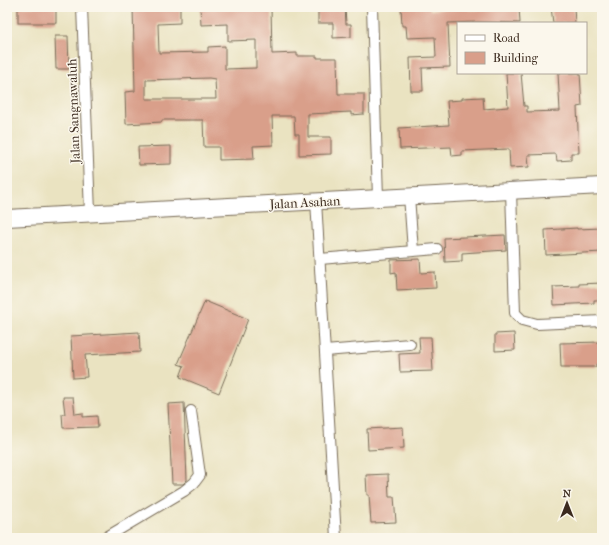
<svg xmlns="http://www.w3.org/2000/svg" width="609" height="545" viewBox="0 0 609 545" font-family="'IM FELL French Canon',serif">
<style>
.building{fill:#d99f8a;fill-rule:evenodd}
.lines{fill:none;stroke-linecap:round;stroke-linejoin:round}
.street-casing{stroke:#786b57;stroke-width:12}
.primary-casing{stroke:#786b57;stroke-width:18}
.street{stroke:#fff;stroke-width:10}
.primary{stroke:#fff;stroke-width:16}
.labels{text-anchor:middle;stroke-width:3;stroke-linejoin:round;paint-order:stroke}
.street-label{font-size:13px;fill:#3b2a1e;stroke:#fbf7ec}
</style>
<rect width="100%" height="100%" fill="#fbf7ec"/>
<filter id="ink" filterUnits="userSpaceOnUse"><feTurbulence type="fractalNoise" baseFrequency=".025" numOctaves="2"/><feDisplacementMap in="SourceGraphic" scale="8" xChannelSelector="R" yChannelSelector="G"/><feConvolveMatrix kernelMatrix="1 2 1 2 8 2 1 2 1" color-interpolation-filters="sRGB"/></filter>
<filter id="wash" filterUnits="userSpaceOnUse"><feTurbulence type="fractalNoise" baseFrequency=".012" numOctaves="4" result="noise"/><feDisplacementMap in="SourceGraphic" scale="16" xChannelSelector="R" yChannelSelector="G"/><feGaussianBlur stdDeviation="0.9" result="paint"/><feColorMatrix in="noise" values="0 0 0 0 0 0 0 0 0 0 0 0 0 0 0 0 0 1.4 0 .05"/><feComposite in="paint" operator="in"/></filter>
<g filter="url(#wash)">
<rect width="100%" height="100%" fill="#eae3c1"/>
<g id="blocks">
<!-- building -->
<g class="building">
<rect x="18" y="7" width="38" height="16"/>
<path d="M133,7H180V23L158,24L159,53L208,52V47L225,46V69L256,68V40L228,41V24L201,25L200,7H271L272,54L297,53V56H317V58H337L338,94H364V114L351,115V112L308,114V137H331V154L299,155V134H295L294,116H272L273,145L253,146L254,159L219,160V147H204L203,120H162V122L126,124L125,92L135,91ZM209,78L215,79L216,99H146V80Z"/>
<polygon points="318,7 345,7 346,24 351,24 351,37 333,38 333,23 318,23"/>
<polygon points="401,7 430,7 430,10 469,7 469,10 500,9 500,7 519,7 520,23 478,22 448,23 450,67 422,68 423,91 411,91 410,58 436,57 435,37 407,38 406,26 402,26"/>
<polygon points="551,7 574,7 575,23 553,23"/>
<polygon points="55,36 68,36 69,69 56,69"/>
<polygon points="506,73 521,73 524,106 527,106 527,112 560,111 558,73 580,73 582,106 577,107 579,153 571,153 571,160 557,161 556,154 528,155 529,167 510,168 509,149 462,151 462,155 452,156 451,147 400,149 399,128 449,125 447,101 462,100 462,98 483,97 484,109 508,107"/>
<polygon points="171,146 171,164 139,165 138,147"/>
<polygon points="577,228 577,229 602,228 602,252 546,255 545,230"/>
<polygon points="505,235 506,250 462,253 462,261 445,262 444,238"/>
<polygon points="420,259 421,273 435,272 436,288 397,290 396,272 391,273 391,260"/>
<polygon points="602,283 602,300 594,300 594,303 554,305 553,287 579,286 579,284"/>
<polygon points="205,301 248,319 219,393 180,377 184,366 178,364"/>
<polygon points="139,332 140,352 85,355 87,377 73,378 71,336"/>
<polygon points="514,333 515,350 495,351 495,334"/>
<polygon points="419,337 431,337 433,371 400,372 399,354 420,353"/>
<polygon points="602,342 602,364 596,364 596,367 561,367 560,343"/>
<polygon points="63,397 73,397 75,414 83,413 83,417 97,416 98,427 63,428 62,414 65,414"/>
<polygon points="184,403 187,480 183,484 172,484 168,404"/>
<polygon points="403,427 404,448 368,450 367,429"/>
<polygon points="388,474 389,497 394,497 396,522 371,523 369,495 367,495 366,475"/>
</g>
</g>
</g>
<g filter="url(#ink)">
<use href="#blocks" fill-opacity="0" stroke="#786b57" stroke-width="1"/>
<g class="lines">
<!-- street casing -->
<g class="street-casing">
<g id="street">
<polyline points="82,7 90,213"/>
<polyline points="372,7 378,198"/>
<polyline points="511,191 515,313 522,320 537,324 602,321"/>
<polyline points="409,196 413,251"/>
<polyline points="316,201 336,538"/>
<polyline points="320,259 437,249"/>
<polyline points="325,351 410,344"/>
<polyline points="105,538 184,491 194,483 200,475 191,411"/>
</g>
</g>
<!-- primary casing -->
<g class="primary-casing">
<polyline id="primary" points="7,218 602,186"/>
</g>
<!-- street -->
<use href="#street" class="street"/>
<!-- primary -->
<use href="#primary" class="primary"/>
</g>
</g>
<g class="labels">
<!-- street labels -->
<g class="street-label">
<text transform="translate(73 111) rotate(-92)" y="5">Jalan Sangnawaluh</text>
<text transform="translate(305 202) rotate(-3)" y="5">Jalan Asahan</text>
</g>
</g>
<!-- margin -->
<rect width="609" height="545" fill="none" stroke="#fbf7ec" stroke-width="24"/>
<!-- legend -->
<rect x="457" y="22" width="130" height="52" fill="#fbf7ec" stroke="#aea59a"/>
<rect x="465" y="35" width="20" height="6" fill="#ffffff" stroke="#aea59a"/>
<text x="493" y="42" font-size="12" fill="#3b2a1e">Road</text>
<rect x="465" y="52" width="20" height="12" fill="#d99f8a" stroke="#aea59a"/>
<text x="493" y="62" font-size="12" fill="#3b2a1e">Building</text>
<!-- north arrow -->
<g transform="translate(567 503)" stroke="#fbf7ec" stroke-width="3" paint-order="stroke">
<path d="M0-3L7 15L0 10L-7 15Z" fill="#3b2a1e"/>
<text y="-6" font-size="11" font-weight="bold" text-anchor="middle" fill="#3b2a1e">N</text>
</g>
</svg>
